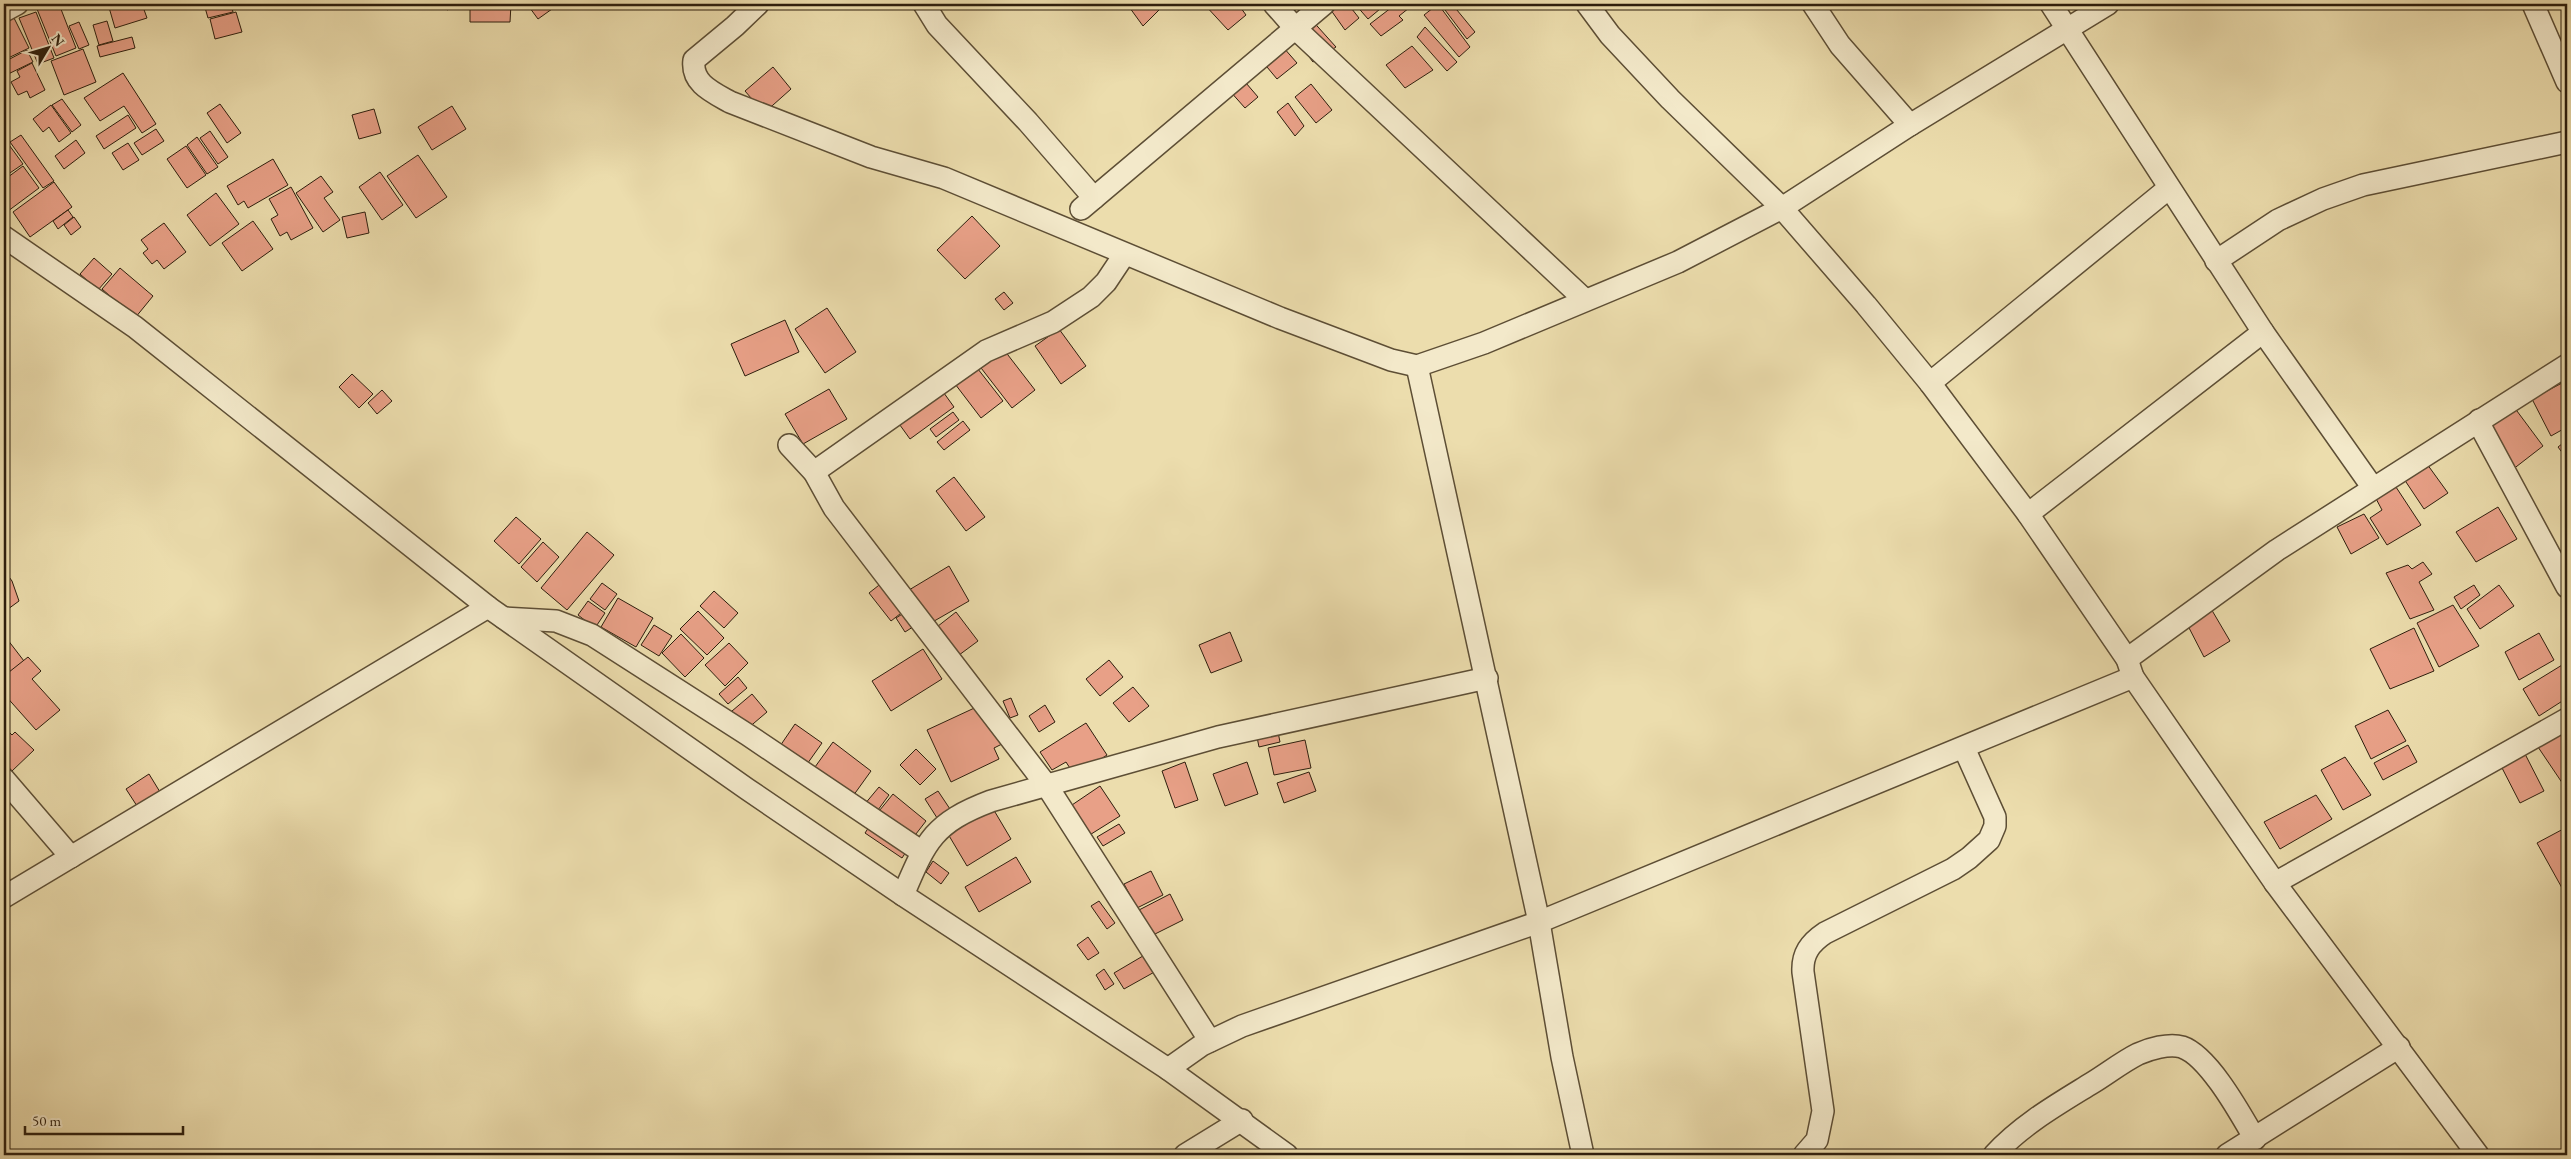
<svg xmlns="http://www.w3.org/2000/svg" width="2571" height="1159" viewBox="0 0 2571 1159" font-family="'EB Garamond',serif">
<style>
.building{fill:#e8a087;stroke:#2d1e0d}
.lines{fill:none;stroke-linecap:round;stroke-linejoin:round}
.street-casing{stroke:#5d4e35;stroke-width:24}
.street{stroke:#f3e9ca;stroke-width:21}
</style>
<rect width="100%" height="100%" fill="#ecddad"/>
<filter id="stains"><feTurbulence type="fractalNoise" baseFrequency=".004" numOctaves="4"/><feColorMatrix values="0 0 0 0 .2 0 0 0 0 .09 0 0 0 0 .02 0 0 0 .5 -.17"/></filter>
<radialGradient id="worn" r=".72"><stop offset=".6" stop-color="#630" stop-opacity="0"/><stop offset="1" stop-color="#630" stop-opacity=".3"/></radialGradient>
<!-- building -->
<g class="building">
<polygon points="52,4 59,4 76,48 56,56 37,9"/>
<polygon points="108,4 142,4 147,18 115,28"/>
<polygon points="153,4 167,4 154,7"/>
<polygon points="204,4 231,4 233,12 208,18"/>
<polygon points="444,4 461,4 447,10"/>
<polygon points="470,4 511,4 510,22 470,22"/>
<polygon points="527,4 559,4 538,19"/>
<polygon points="1127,4 1165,4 1143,26"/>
<polygon points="1204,4 1238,4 1246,15 1228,30"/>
<polygon points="1330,4 1348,4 1359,18 1345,30 1328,6"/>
<polygon points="1355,4 1386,4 1368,19"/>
<polygon points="1396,4 1414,4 1399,16 1403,20 1381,36 1370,24"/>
<polygon points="1438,4 1470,47 1459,57 1424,15"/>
<polygon points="1444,4 1452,4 1475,32 1467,39 1442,6"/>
<polygon points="36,12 54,58 38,64 19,18"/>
<polygon points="236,12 242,32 215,39 210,19"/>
<polygon points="13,16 29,48 4,60 4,20"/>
<polygon points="1309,17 1336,47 1313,62 1291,33"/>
<polygon points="107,21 113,41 99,45 93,25"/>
<polygon points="79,22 89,45 79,49 69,26"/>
<polygon points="1425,27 1457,62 1447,71 1417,37"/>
<polygon points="132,37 135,48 100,57 97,46"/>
<polygon points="1276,39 1297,63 1277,79 1257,55"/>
<polygon points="1412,46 1433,70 1405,88 1386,65"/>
<polygon points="83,49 96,82 64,95 51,61"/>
<polygon points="27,50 33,62 4,76 4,62"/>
<polygon points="32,63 45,90 30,98 27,91 18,95 11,82 20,77 17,71"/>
<polygon points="773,67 791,89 764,113 745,91"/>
<polygon points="1234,69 1258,97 1245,108 1221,81"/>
<polygon points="123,73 156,124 142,133 124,106 100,121 84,98"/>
<polygon points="1311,84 1332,110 1316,123 1295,97"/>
<polygon points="62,99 81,125 72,132 52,105"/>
<polygon points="1288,103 1304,126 1295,136 1277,112"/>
<polygon points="220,104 241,133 227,143 207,113"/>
<polygon points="51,105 71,133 59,142 49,127 43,132 33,119"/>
<polygon points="452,106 466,129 432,150 418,127"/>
<polygon points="374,109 381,133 359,139 352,115"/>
<polygon points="128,115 136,128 104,149 96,136"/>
<polygon points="156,129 164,141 142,155 134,143"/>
<polygon points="210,131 228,157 218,164 200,138"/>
<polygon points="21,135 54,181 43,188 10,142"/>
<polygon points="197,137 218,167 207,174 187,145"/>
<polygon points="4,138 23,164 4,177"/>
<polygon points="76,140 85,153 64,169 55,156"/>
<polygon points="128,143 139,160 123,170 112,153"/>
<polygon points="186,146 206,175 187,188 167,159"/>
<polygon points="418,155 447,197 416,218 387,176"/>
<polygon points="273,159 288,185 248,208 244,201 238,205 227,186"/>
<polygon points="23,166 39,188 4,214 4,180"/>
<polygon points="380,172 403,205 382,220 359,187"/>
<polygon points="321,176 333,192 324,198 340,220 323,232 296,193"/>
<polygon points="54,182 72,207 30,237 13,212"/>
<polygon points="291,187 313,228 291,240 287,232 280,236 271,219 278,215 269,199"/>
<polygon points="216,193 239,224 210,246 187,215"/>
<polygon points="68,210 73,217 58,229 53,221"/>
<polygon points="365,212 369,233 347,238 342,217"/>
<polygon points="972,216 1000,246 965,279 937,250"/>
<polygon points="74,217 81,227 71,235 64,225"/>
<polygon points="253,221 273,249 242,271 222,243"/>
<polygon points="164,223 186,252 164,269 157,260 152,264 143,253 148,249 141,240"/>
<polygon points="94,258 112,274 98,290 80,274"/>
<polygon points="120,268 153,296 135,318 102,289"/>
<polygon points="1004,292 1013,303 1004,310 995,299"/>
<polygon points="827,308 856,352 825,373 795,329"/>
<polygon points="785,320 799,352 745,376 731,344"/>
<polygon points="1059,329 1086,366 1061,384 1035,346"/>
<polygon points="1001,346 1035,390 1012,408 978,364"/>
<polygon points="974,364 1003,401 981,418 952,380"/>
<polygon points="352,374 373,394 359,408 339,387"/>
<polygon points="2562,383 2567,393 2567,427 2551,436 2532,399"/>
<polygon points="829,389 847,419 803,444 785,414"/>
<polygon points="941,389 954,407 910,439 897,421"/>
<polygon points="382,390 392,401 377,414 368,403"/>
<polygon points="2514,407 2543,446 2512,470 2483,431"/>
<polygon points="953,412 959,420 936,437 930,429"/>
<polygon points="963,421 970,430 944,450 937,442"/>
<polygon points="2567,440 2567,459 2558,447"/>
<polygon points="2427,464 2448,493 2424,509 2404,479"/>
<polygon points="954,477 985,517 966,531 936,491"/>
<polygon points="2392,481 2421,525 2387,545 2370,518 2382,510 2373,493"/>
<polygon points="2498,507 2517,539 2476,562 2456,532"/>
<polygon points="2364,514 2379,538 2351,554 2337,527"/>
<polygon points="516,517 541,539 519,564 494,541"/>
<polygon points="587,532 614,555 567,610 541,588"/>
<polygon points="543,542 559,557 537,582 521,567"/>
<polygon points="2423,562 2432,574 2419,582 2434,610 2410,619 2386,573 2408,565 2412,569"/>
<polygon points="949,566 969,601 929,624 909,590"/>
<polygon points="4,570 12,581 19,601 4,612"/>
<polygon points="883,582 905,610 891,621 869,593"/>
<polygon points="602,583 617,594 605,610 590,599"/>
<polygon points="2474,585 2480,595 2461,609 2454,597"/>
<polygon points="2499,585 2514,606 2480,629 2467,609"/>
<polygon points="714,591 738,613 724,628 700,606"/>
<polygon points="618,598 653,618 636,647 601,627"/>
<polygon points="588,601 605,613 595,628 578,615"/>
<polygon points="2453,605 2479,646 2439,667 2417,623"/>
<polygon points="2210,607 2230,641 2204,657 2186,622"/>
<polygon points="698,611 724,638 707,655 680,629"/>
<polygon points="907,611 916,625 905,632 896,618"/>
<polygon points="956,612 978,641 955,658 933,630"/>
<polygon points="654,625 672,636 659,656 641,645"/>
<polygon points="2414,628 2434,671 2390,689 2370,649"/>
<polygon points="1230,632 1242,661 1211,673 1199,645"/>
<polygon points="2539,633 2554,660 2519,680 2505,652"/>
<polygon points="681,634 704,658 685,677 662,653"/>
<polygon points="4,635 24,661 4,677"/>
<polygon points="729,643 748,663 725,686 705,665"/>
<polygon points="923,649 942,679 891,711 872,681"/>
<polygon points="28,657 41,671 32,679 60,710 36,730 4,694 4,676"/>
<polygon points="1109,660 1123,677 1100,696 1086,679"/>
<polygon points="2567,662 2567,698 2539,716 2523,689"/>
<polygon points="738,677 747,688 728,704 719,694"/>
<polygon points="1133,687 1149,706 1129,722 1113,703"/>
<polygon points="752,694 767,712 747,729 732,711"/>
<polygon points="1011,698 1018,715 1010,718 1003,701"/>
<polygon points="983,704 1002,744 994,748 999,759 951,782 927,730"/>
<polygon points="1045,705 1055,722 1039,732 1029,716"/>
<polygon points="2388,710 2406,741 2371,759 2355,726"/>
<polygon points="1086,723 1107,755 1075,776 1066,762 1052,770 1040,752"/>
<polygon points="795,724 822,743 805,767 778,749"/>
<polygon points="4,727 12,735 15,732 34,750 12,771 4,762"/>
<polygon points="2565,729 2567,731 2567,790 2538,747"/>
<polygon points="1278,732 1280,742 1259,747 1257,737"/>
<polygon points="1305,740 1311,768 1274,775 1268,748"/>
<polygon points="833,742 871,771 853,796 815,767"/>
<polygon points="2408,745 2417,762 2383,780 2374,763"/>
<polygon points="916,749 936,769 920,785 900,765"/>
<polygon points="2524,752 2544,791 2520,803 2500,764"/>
<polygon points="2345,757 2371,795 2343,810 2321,770"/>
<polygon points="1185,762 1198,800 1175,808 1162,771"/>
<polygon points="1247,762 1258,794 1225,806 1213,774"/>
<polygon points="1309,772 1316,791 1284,803 1277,783"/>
<polygon points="149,774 160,792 137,806 126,789"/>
<polygon points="1100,786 1120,816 1088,836 1069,807"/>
<polygon points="879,787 889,795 875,814 864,805"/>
<polygon points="938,791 952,812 939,821 925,799"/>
<polygon points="893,794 926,821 909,843 875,816"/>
<polygon points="2316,795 2332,819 2280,849 2264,822"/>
<polygon points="992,807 1011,839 967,866 948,834"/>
<polygon points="871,824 908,849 902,858 865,833"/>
<polygon points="1119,824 1125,833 1103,846 1097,837"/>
<polygon points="2567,827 2567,897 2537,843"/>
<polygon points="1016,857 1031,882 979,912 965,887"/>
<polygon points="933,861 949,873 941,884 926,872"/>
<polygon points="1151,871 1163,895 1137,908 1124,884"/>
<polygon points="1170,894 1183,920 1151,936 1139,910"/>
<polygon points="1099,901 1115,923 1107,929 1091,906"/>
<polygon points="1088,937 1099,953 1088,960 1077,945"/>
<polygon points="1148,953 1158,970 1124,989 1114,973"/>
<polygon points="1104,969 1114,984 1105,990 1096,975"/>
</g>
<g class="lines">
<!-- street casing -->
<g class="street-casing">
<g id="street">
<path d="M758,4L735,26L694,60C691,83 712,92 730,102L871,157L944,178L1280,318L1391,360L1417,366L1484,343L1678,262L1782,208L1910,125L2108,4"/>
<polyline points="924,4 937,25 1028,122 1094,198"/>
<polyline points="1274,4 1296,29 1585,300"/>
<polyline points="1587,4 1610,35 1670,99 1782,208 1866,305 1930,383 2028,514 2127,659 2133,677 2275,883 2478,1155"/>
<polyline points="1813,4 1840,45 1910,125"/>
<polyline points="2051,4 2263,332 2373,488"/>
<polyline points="2533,4 2567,82"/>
<polyline points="4,11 17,4"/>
<polyline points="1081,209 1324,4"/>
<polyline points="4,237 135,327 488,607 747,789 903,895 1168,1069 1287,1155"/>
<polyline points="2216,261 2278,220 2323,199 2363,185 2567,142"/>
<polyline points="1417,366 1539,922 1562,1057 1583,1155"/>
<polyline points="1930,383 2169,188"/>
<polyline points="2479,420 2483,431 2567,587"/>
<polyline points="789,445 814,472 834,508 1047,786 1210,1041"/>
<polyline points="814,472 986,351 1053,322 1091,297 1106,282 1124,255"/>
<polyline points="2028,514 2263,332"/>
<polyline points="504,618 556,621 592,635 748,735 922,852"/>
<polyline points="2127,659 2277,550 2567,365"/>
<polyline points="4,779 71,857"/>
<polyline points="2275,883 2567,719"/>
<path d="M903,895C926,841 933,823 991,801L1218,737L1487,678"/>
<polyline points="4,897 488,607"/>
<polyline points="1168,1069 1202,1045 1242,1026 1539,922 2133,677"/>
<polyline points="1185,1155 1242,1120"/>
<path d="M1804,1155L1817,1140L1823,1111L1803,972C1802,954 1810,943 1825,933L1953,869L1969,858L1989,840L1995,826V817L1964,748"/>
<path d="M1994,1155C2021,1125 2058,1104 2092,1083C2107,1074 2122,1062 2138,1054C2149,1049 2169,1043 2182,1047C2209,1056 2241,1115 2255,1139"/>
<polyline points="2227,1155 2399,1047"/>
</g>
</g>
<!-- street -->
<use href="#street" class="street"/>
</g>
<!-- margin -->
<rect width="2571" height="1159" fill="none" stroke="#ecddad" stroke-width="20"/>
<rect x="5" y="5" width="2561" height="1149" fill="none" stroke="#2d1e0d" stroke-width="2.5"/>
<rect x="10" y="10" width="2551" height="1139" fill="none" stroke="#2d1e0d"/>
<!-- north arrow -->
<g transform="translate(48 48) rotate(52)" stroke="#f3e9ca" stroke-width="4" paint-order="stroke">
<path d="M0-4L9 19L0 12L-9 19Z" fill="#2d1e0d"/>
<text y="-8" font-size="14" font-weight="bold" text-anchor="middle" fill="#2d1e0d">N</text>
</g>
<!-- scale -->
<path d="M25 1126v8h158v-8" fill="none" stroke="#2d1e0d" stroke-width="2.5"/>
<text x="32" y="1126" font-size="15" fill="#2d1e0d" stroke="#f3e9ca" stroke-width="4" paint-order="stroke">50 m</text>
<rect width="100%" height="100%" filter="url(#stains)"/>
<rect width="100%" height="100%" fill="url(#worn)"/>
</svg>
